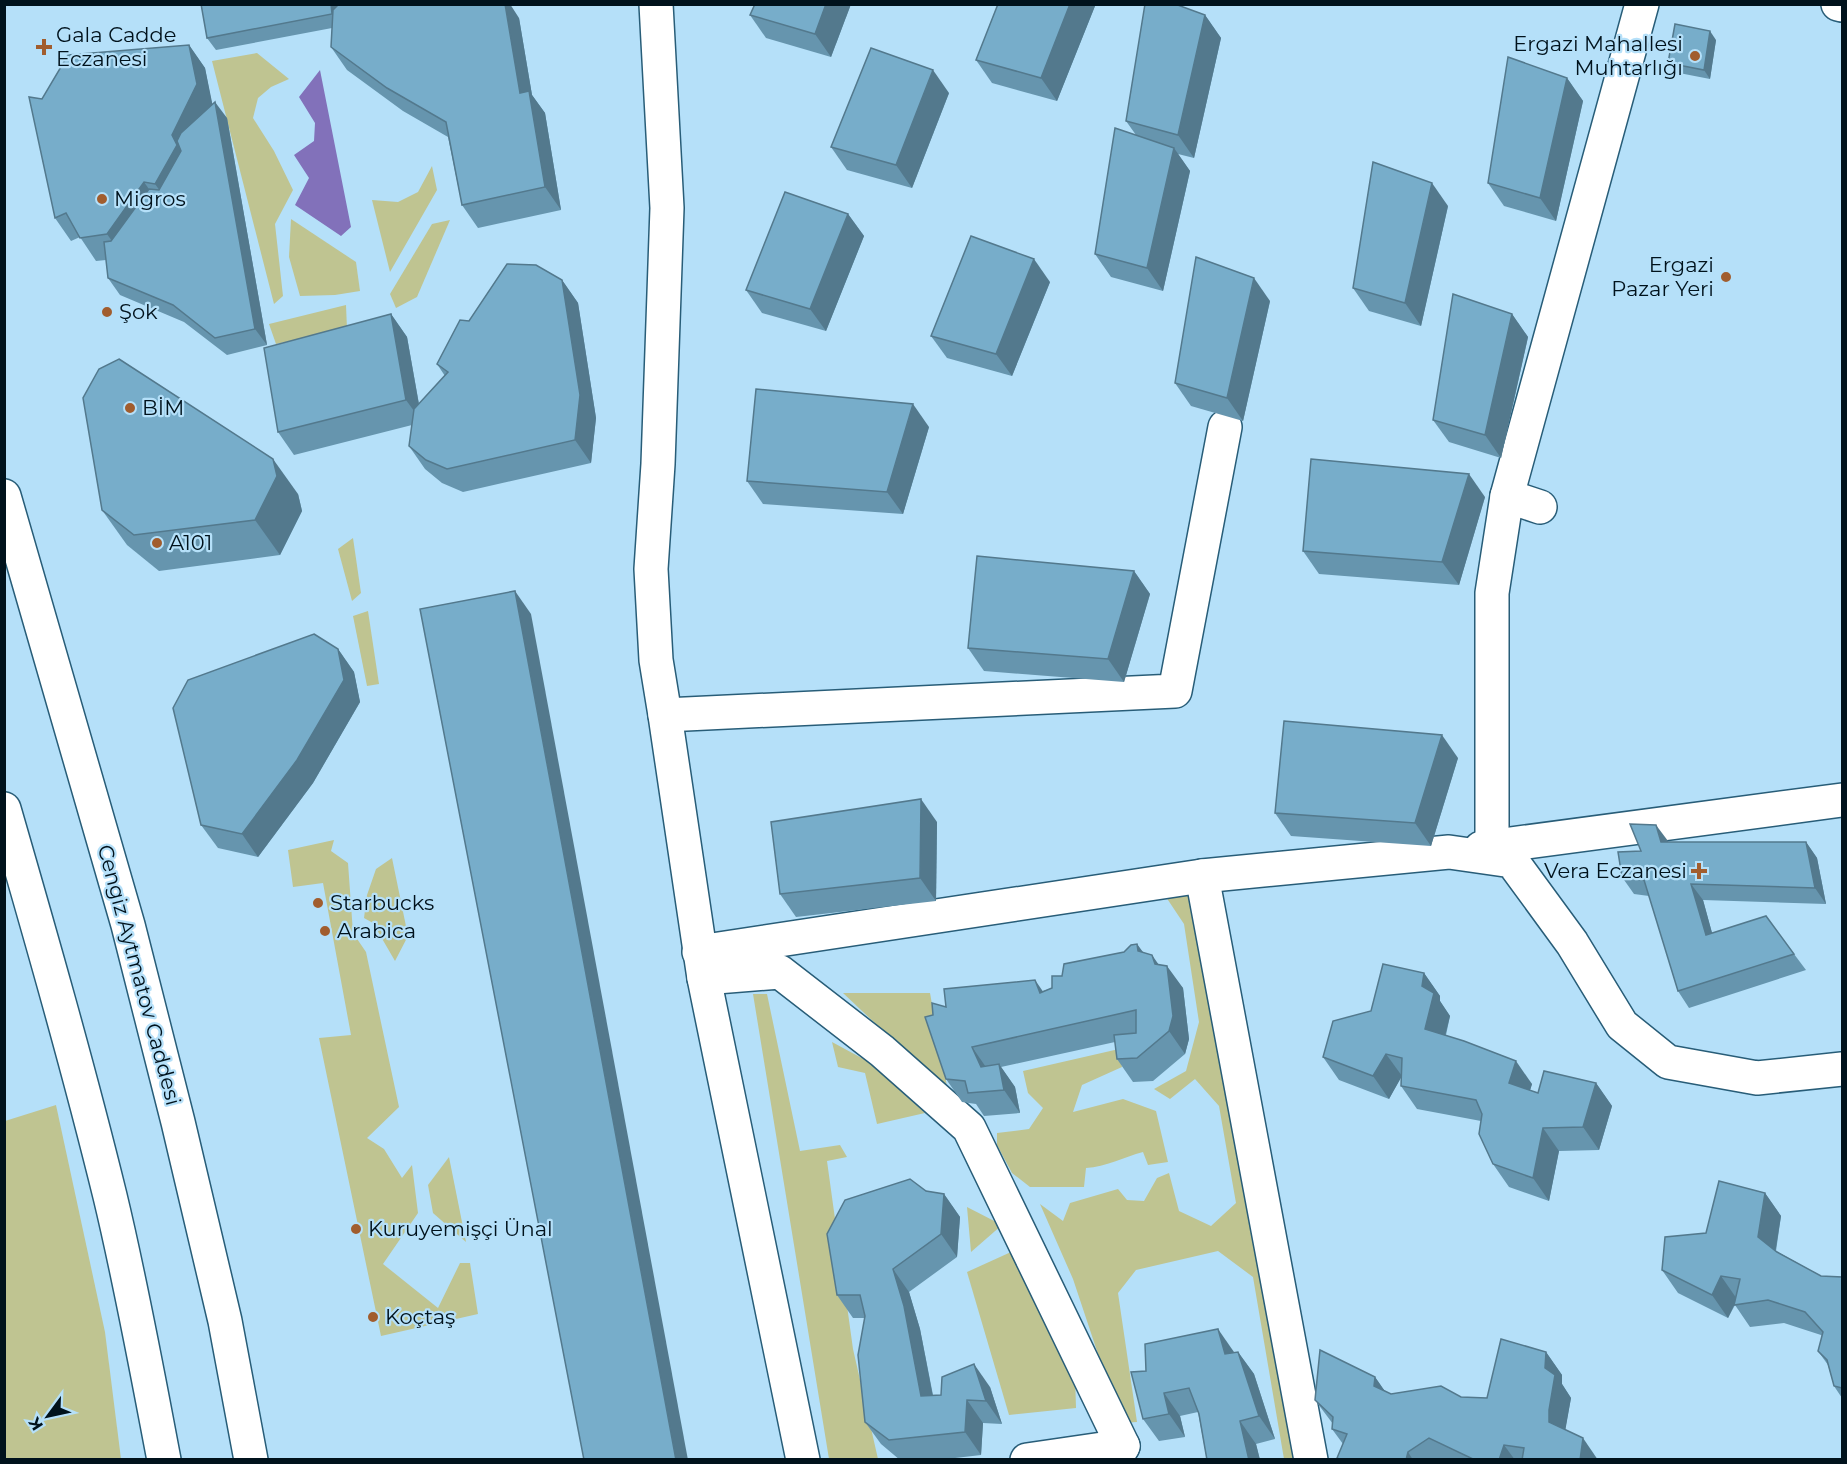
<svg xmlns="http://www.w3.org/2000/svg" width="1847" height="1464" viewBox="0 0 1847 1464" font-family="Montserrat,sans-serif">
<style>
.green{fill:#bfc491}
.water{fill:#8271ba}
.lines{fill:none;stroke-linecap:round;stroke-linejoin:round}
.minor-casing{stroke:#285d78;stroke-width:36}
.major-casing{stroke:#285d78;stroke-width:36}
.minor{stroke:#fff;stroke-width:33}
.major{stroke:#fff;stroke-width:33}
.wall{fill:#6695ae}
.shaded-wall{fill:#53798d}
.building{fill:#77adca;stroke:#53798d;stroke-width:1.5}
.poi-dot{fill:#a15d2e;stroke:#b5e0f9;stroke-width:2}
.labels{text-anchor:middle;stroke-width:4.5;stroke-linejoin:round;paint-order:stroke}
.poi-label{font-size:21px;fill:#00121c;stroke:#b5e0f9;text-anchor:start}
.street-label{font-size:21px;fill:#00121c;stroke:#b5e0f9}
</style>
<rect width="100%" height="100%" fill="#b5e0f9"/>
<!-- green -->
<g class="green">
<polygon points="257,53 289,79 271,87 258,98 253,118 274,151 293,190 275,224 283,296 274,304 212,61"/>
<polygon points="432,166 437,190 390,272 372,200 398,202 418,192"/>
<polygon points="291,219 356,262 360,291 335,295 300,296 289,257"/>
<polygon points="450,220 417,297 396,308 390,294 432,224"/>
<polygon points="346,305 347,329 276,344 269,324"/>
<polygon points="353,538 361,593 352,601 338,549"/>
<polygon points="368,611 379,684 367,686 353,616"/>
<polygon points="334,840 331,851 348,863 353,933 366,952 399,1107 367,1138 384,1149 402,1178 412,1165 418,1213 383,1264 438,1308 460,1263 470,1263 478,1314 381,1336 319,1038 351,1035 323,883 293,887 288,850"/>
<polygon points="392,858 408,936 395,961 373,923 364,918 367,895 376,869"/>
<polygon points="1194,889 1294,1459 1284,1459 1253,1277 1218,1251 1136,1270 1118,1293 1137,1422 1121,1423 1073,1279 1040,1204 1063,1221 1070,1203 1118,1189 1127,1200 1144,1201 1157,1178 1169,1173 1179,1211 1211,1226 1236,1203 1219,1106 1195,1079 1170,1099 1154,1089 1186,1071 1199,1022 1184,924 1164,894"/>
<polygon points="843,993 930,993 948,1092"/>
<polygon points="753,994 767,994 800,1151 840,1145 847,1157 827,1161 853,1349 878,1459 829,1459"/>
<polygon points="832,1042 869,1062 925,1113 877,1124 865,1073 838,1067"/>
<path d="M1119,1049L1122,1067L1082,1085L1073,1112L1123,1099L1156,1111L1168,1162L1148,1165L1143,1152C1124,1157 1106,1167 1086,1168L1084,1187H1030L1012,1173L997,1145V1133L1029,1129L1043,1108L1028,1093L1023,1071Z"/>
<polygon points="56,1105 105,1332 121,1459 5,1459 5,1121"/>
<polygon points="449,1157 466,1242 433,1213 428,1185"/>
<polygon points="967,1207 1002,1225 971,1252"/>
<polygon points="1011,1252 1075,1376 1076,1408 1009,1415 967,1272"/>
</g>
<!-- water -->
<polygon class="water" points="320,70 351,227 341,236 295,205 309,178 294,155 314,141 315,123 299,97"/>
<g class="lines">
<!-- minor casing -->
<g class="minor-casing">
<g id="minor">
<polyline points="656,4 667,208 658,464 651,569 656,660 665,715 704,978 803,1460"/>
<polyline points="1507,496 1540,507"/>
<polyline points="665,715 1175,691 1225,427"/>
<polyline points="1492,846 1492,593 1507,496 1642,4"/>
<polyline points="1481,848 1842,800"/>
<polyline points="1202,876 1311,1460"/>
<polyline points="699,952 1202,876 1449,852 1512,861 1572,943 1622,1025 1668,1062 1757,1078 1842,1069"/>
<polyline points="704,978 780,972 882,1051 969,1128 1123,1446 1115,1460"/>
<polyline points="1027,1460 1123,1446"/>
</g>
</g>
<!-- major casing -->
<g class="major-casing">
<g id="major">
<polyline points="1838,4 1842,5"/>
<polyline points="4,496 128,925 178,1122 225,1321 251,1460"/>
<path d="M4,809C41,937 78,1066 110,1196C131,1283 147,1371 164,1460"/>
</g>
</g>
<!-- minor -->
<use href="#minor" class="minor"/>
<!-- major -->
<use href="#major" class="major"/>
</g>
<!-- wall -->
<g class="wall">
<polygon points="201,4 519,18 532,95 545,113 561,210 478,228 462,205 448,137 403,111 347,70 331,47 332,28 216,50 207,38"/>
<polygon points="851,4 831,57 766,38 750,15"/>
<polygon points="998,4 1093,4 1095,6 1057,101 992,83 976,60"/>
<polygon points="1205,15 1221,38 1194,158 1178,154 1190,171 1163,291 1111,277 1095,254 1136,135 1126,121"/>
<polygon points="1716,40 1710,79 1674,72 1668,63"/>
<polygon points="189,45 205,68 212,105 227,118 267,345 227,355 184,322 120,295 108,278 106,260 96,261 80,237 71,241 55,218 42,99"/>
<polygon points="1567,78 1583,101 1556,221 1504,206 1488,183"/>
<polygon points="949,93 912,188 847,170 831,147"/>
<polygon points="1448,206 1421,326 1369,311 1353,288"/>
<polygon points="848,214 864,236 826,331 762,313 746,290"/>
<polygon points="562,280 578,303 596,418 591,463 463,492 442,483 425,469 409,446 412,425 294,455 278,432 391,314 407,337 419,404 445,376 437,364 469,321"/>
<polygon points="1050,282 1012,376 947,358 931,336"/>
<polygon points="1270,301 1243,421 1191,406 1175,383"/>
<polygon points="1512,314 1528,337 1501,458 1449,442 1433,420"/>
<polygon points="929,427 903,514 763,504 747,481"/>
<polygon points="298,494 302,511 280,555 159,571 127,545 102,510"/>
<polygon points="1485,497 1459,585 1319,574 1303,551"/>
<polygon points="1134,571 1150,594 1124,682 984,671 968,648"/>
<polygon points="338,649 354,672 360,702 313,783 258,857 218,848 201,825"/>
<polygon points="1458,758 1431,846 1291,836 1275,813"/>
<polygon points="937,822 936,901 796,917 780,894"/>
<polygon points="1668,842 1806,842 1817,858 1826,904 1703,900 1712,933 1794,954 1806,970 1689,1008 1678,991 1649,896 1634,894 1622,877 1641,851"/>
<polygon points="1137,944 1143,953 1158,964 1183,988 1189,1039 1185,1054 1153,1081 1133,1082 1117,1059 1115,1042 1001,1067 1015,1087 1020,1113 984,1116 976,1104 962,1102 946,1079 933,1015 946,1007 1043,991 1052,988 1062,976 1124,952"/>
<polygon points="1424,973 1440,996 1440,1001 1450,1016 1446,1035 1532,1084 1530,1090 1538,1093 1596,1083 1612,1106 1599,1150 1559,1151 1549,1201 1509,1187 1493,1164 1481,1121 1417,1109 1401,1086 1401,1077 1389,1099 1339,1080 1323,1057 1371,1011"/>
<polygon points="926,1191 944,1194 960,1217 957,1257 909,1292 920,1329 933,1395 941,1395 990,1387 1002,1424 983,1423 981,1455 938,1460 900,1460 881,1444 865,1422 865,1318 853,1318 837,1295"/>
<polygon points="1765,1193 1781,1216 1776,1251 1821,1276 1842,1277 1842,1398 1834,1386 1828,1365 1818,1351 1822,1336 1821,1335 1784,1323 1750,1327 1735,1305 1728,1318 1678,1293 1662,1270 1706,1233"/>
<polygon points="1238,1352 1254,1374 1275,1439 1256,1444 1260,1460 1207,1460 1198,1412 1180,1416 1185,1437 1159,1441 1143,1419 1146,1371"/>
<polygon points="1546,1352 1562,1375 1562,1384 1571,1398 1565,1430 1598,1460 1338,1460 1337,1458 1343,1444 1332,1429 1333,1424 1315,1400 1375,1377 1384,1390 1391,1394 1487,1398"/>
</g>
<!-- shaded-wall -->
<g class="shaded-wall">
<polygon points="331,4 339,4 341,26 332,14"/>
<polygon points="505,4 510,4 519,18 532,95 545,113 561,210 545,187 520,93"/>
<polygon points="826,4 851,4 831,57 815,34"/>
<polygon points="1070,4 1093,4 1095,6 1057,101 1041,78"/>
<polygon points="1205,15 1221,38 1194,158 1178,135"/>
<polygon points="1710,31 1716,40 1710,79 1704,70"/>
<polygon points="189,45 205,68 213,107 171,206 155,184 172,135"/>
<polygon points="933,70 949,93 912,188 896,165"/>
<polygon points="1567,78 1583,101 1556,221 1540,198"/>
<polygon points="215,102 227,118 267,345 255,329"/>
<polygon points="1174,148 1190,171 1163,291 1147,268"/>
<polygon points="144,182 160,205 123,257 107,234"/>
<polygon points="1432,183 1448,206 1421,326 1405,303"/>
<polygon points="848,214 864,236 826,331 810,309"/>
<polygon points="1034,259 1050,282 1012,376 996,354"/>
<polygon points="1254,278 1270,301 1243,421 1227,398"/>
<polygon points="562,280 578,303 596,418 591,463 575,440"/>
<polygon points="391,314 407,337 422,422 406,400"/>
<polygon points="1512,314 1528,337 1501,458 1485,435"/>
<polygon points="913,404 929,427 903,514 887,492"/>
<polygon points="273,459 298,494 302,511 280,555 255,520"/>
<polygon points="1469,474 1485,497 1459,585 1442,562"/>
<polygon points="1134,571 1150,594 1124,682 1108,659"/>
<polygon points="515,591 531,614 688,1460 676,1460"/>
<polygon points="338,649 354,672 360,702 313,783 258,857 242,834"/>
<polygon points="1442,735 1458,758 1431,846 1415,823"/>
<polygon points="921,799 937,822 936,901 920,878"/>
<polygon points="1656,825 1668,841 1673,859 1661,842"/>
<polygon points="1806,842 1817,858 1826,904 1815,888"/>
<polygon points="1691,884 1703,900 1717,951 1706,935"/>
<polygon points="1137,944 1154,967 1138,951"/>
<polygon points="1152,955 1168,978 1167,966 1183,988 1189,1039 1185,1054 1169,1031 1155,964"/>
<polygon points="1424,973 1440,996 1440,1001 1450,1016 1441,1052 1425,1029 1422,986"/>
<polygon points="1035,980 1051,1003 1040,993"/>
<polygon points="972,1047 988,1070 981,1067"/>
<polygon points="1386,1054 1402,1076 1389,1099 1373,1076"/>
<polygon points="1516,1061 1532,1084 1525,1106 1509,1083"/>
<polygon points="999,1064 1015,1087 1020,1113 1004,1090"/>
<polygon points="1596,1083 1612,1106 1599,1150 1583,1127"/>
<polygon points="1543,1128 1559,1151 1549,1201 1533,1178"/>
<polygon points="1765,1193 1781,1216 1774,1260 1758,1237"/>
<polygon points="944,1194 960,1217 957,1257 941,1234"/>
<polygon points="893,1269 909,1292 920,1329 937,1418 921,1396"/>
<polygon points="1721,1276 1737,1299 1728,1318 1712,1295"/>
<polygon points="1218,1329 1234,1352 1241,1377 1225,1354"/>
<polygon points="1238,1352 1254,1374 1275,1439 1259,1416"/>
<polygon points="1546,1352 1562,1375 1562,1384 1571,1398 1565,1432 1549,1422 1545,1368"/>
<polygon points="974,1364 990,1387 1002,1424 986,1401"/>
<polygon points="1375,1377 1391,1400 1374,1386"/>
<polygon points="1164,1393 1180,1416 1185,1437 1169,1414"/>
<polygon points="967,1400 983,1423 981,1455 965,1432"/>
<polygon points="1240,1421 1256,1444 1260,1460 1249,1460"/>
<polygon points="1583,1438 1598,1460 1580,1460"/>
<polygon points="1504,1445 1515,1460 1499,1460"/>
<polygon points="1408,1452 1413,1460 1406,1460"/>
</g>
<!-- building -->
<g class="building">
<polygon points="201,4 331,4 332,14 207,38"/>
<polygon points="339,4 505,4 520,93 529,91 545,187 462,205 446,122 387,88 331,47 333,10"/>
<polygon points="755,4 826,4 815,34 750,15"/>
<polygon points="998,4 1070,4 1041,78 976,60"/>
<polygon points="1145,4 1175,4 1205,15 1178,135 1126,121"/>
<polygon points="1675,24 1710,31 1704,70 1668,63"/>
<polygon points="189,45 197,84 172,135 177,145 155,184 144,182 107,234 80,238 66,213 55,218 29,97 42,99 68,55"/>
<polygon points="871,48 933,70 896,165 831,147"/>
<polygon points="1508,57 1567,78 1540,198 1488,183"/>
<polygon points="215,102 255,329 215,338 173,305 108,278 104,242 111,241 149,189 159,190 181,151 177,141 181,133"/>
<polygon points="1115,128 1174,148 1147,268 1095,254"/>
<polygon points="1373,162 1432,183 1405,303 1353,288"/>
<polygon points="785,192 848,214 810,309 746,290"/>
<polygon points="971,236 1034,259 996,354 931,336"/>
<polygon points="1196,257 1254,278 1227,398 1175,383"/>
<polygon points="507,264 536,265 562,280 580,395 575,440 447,469 426,460 409,446 414,409 448,372 437,364 460,320 469,321"/>
<polygon points="1453,294 1512,314 1485,435 1433,420"/>
<polygon points="391,314 406,400 278,432 264,348"/>
<polygon points="119,359 273,459 277,476 255,520 134,535 102,510 83,398 99,369"/>
<polygon points="756,389 913,404 887,492 747,481"/>
<polygon points="1311,459 1469,474 1442,562 1303,551"/>
<polygon points="977,556 1134,571 1108,659 968,648"/>
<polygon points="515,591 676,1460 584,1460 420,609"/>
<polygon points="314,634 338,649 344,680 297,760 242,834 201,825 173,708 188,680"/>
<polygon points="1284,721 1442,735 1415,823 1275,813"/>
<polygon points="921,799 920,878 780,894 771,822"/>
<polygon points="1630,824 1656,825 1661,842 1806,842 1815,888 1691,884 1706,935 1766,916 1794,954 1678,991 1644,880 1622,877 1618,852 1641,851"/>
<polygon points="1137,944 1138,951 1152,955 1155,964 1167,966 1173,1016 1169,1031 1137,1058 1117,1059 1114,1035 1136,1033 1136,1010 972,1047 981,1067 999,1064 1004,1090 968,1093 965,1081 946,1079 925,1017 933,1015 932,1003 946,1007 944,989 1035,980 1040,993 1052,988 1052,976 1062,976 1064,964 1124,952 1131,945"/>
<polygon points="1383,964 1424,973 1422,986 1434,993 1425,1029 1464,1041 1516,1061 1509,1083 1538,1093 1544,1071 1596,1083 1583,1127 1543,1128 1533,1178 1493,1164 1479,1134 1482,1114 1476,1100 1401,1086 1402,1058 1386,1054 1373,1076 1323,1057 1333,1021 1371,1011"/>
<polygon points="910,1179 926,1191 944,1194 941,1234 893,1269 904,1306 921,1396 941,1395 942,1377 974,1364 986,1401 967,1400 965,1432 889,1440 865,1422 858,1355 865,1316 860,1295 837,1295 827,1234 845,1200"/>
<polygon points="1719,1181 1765,1193 1758,1237 1777,1252 1821,1276 1842,1277 1842,1388 1834,1386 1827,1360 1818,1351 1823,1332 1805,1312 1768,1300 1734,1305 1740,1279 1721,1276 1712,1295 1662,1270 1665,1237 1706,1233"/>
<polygon points="1218,1329 1225,1354 1238,1352 1259,1416 1240,1421 1249,1460 1207,1460 1199,1414 1189,1388 1164,1393 1169,1414 1143,1419 1131,1372 1146,1371 1145,1344"/>
<polygon points="1501,1339 1546,1352 1545,1368 1555,1375 1549,1410 1549,1422 1583,1438 1580,1460 1522,1460 1524,1448 1504,1445 1499,1460 1475,1460 1429,1438 1408,1452 1406,1460 1342,1460 1337,1458 1347,1434 1332,1429 1333,1417 1315,1400 1320,1350 1375,1377 1374,1386 1391,1394 1441,1386 1461,1397 1487,1398"/>
</g>
<!-- markers -->
<g class="poi-dot">
<path d="M41 38h6v6h6v6h-6v6h-6v-6h-6v-6h6z"/>
<circle cx="1695" cy="56" r="6"/>
<circle cx="102" cy="199" r="6"/>
<circle cx="1726" cy="277" r="6"/>
<circle cx="107" cy="312" r="6"/>
<circle cx="130" cy="408" r="6"/>
<circle cx="157" cy="543" r="6"/>
<path d="M1696 862h6v6h6v6h-6v6h-6v-6h-6v-6h6z"/>
<circle cx="318" cy="903" r="6"/>
<circle cx="325" cy="931" r="6"/>
<circle cx="356" cy="1229" r="6"/>
<circle cx="373" cy="1317" r="6"/>
</g>
<g class="labels">
<!-- poi labels -->
<g class="poi-label">
<text x="56" y="42">Gala Cadde<tspan x="56" dy="24">Eczanesi</tspan></text>
<text x="1683" y="51" text-anchor="end">Ergazi Mahallesi<tspan x="1683" dy="24">Muhtarlığı</tspan></text>
<text x="114" y="206">Migros</text>
<text x="1714" y="272" text-anchor="end">Ergazi<tspan x="1714" dy="24">Pazar Yeri</tspan></text>
<text x="119" y="319">Şok</text>
<text x="142" y="415">BİM</text>
<text x="169" y="550">A101</text>
<text x="1687" y="878" text-anchor="end">Vera Eczanesi</text>
<text x="330" y="910">Starbucks</text>
<text x="337" y="938">Arabica</text>
<text x="368" y="1236">Kuruyemişçi Ünal</text>
<text x="385" y="1324">Koçtaş</text>
</g>
<!-- street labels -->
<g class="street-label">
<text transform="translate(139 975) rotate(75)" y="7">Cengiz Aytmatov Caddesi</text>
</g>
</g>
<!-- border -->
<rect width="1847" height="1464" fill="none" stroke="#00121c" stroke-width="12"/>
<!-- north arrow -->
<g transform="translate(48 1416) rotate(237)" stroke="#b5e0f9" stroke-width="4.5" paint-order="stroke">
<path d="M0-4.5L10 22L0 15L-10 22Z" fill="#00121c"/>
<text y="-9" font-size="16" font-weight="bold" text-anchor="middle" fill="#00121c">K</text>
</g>
</svg>
